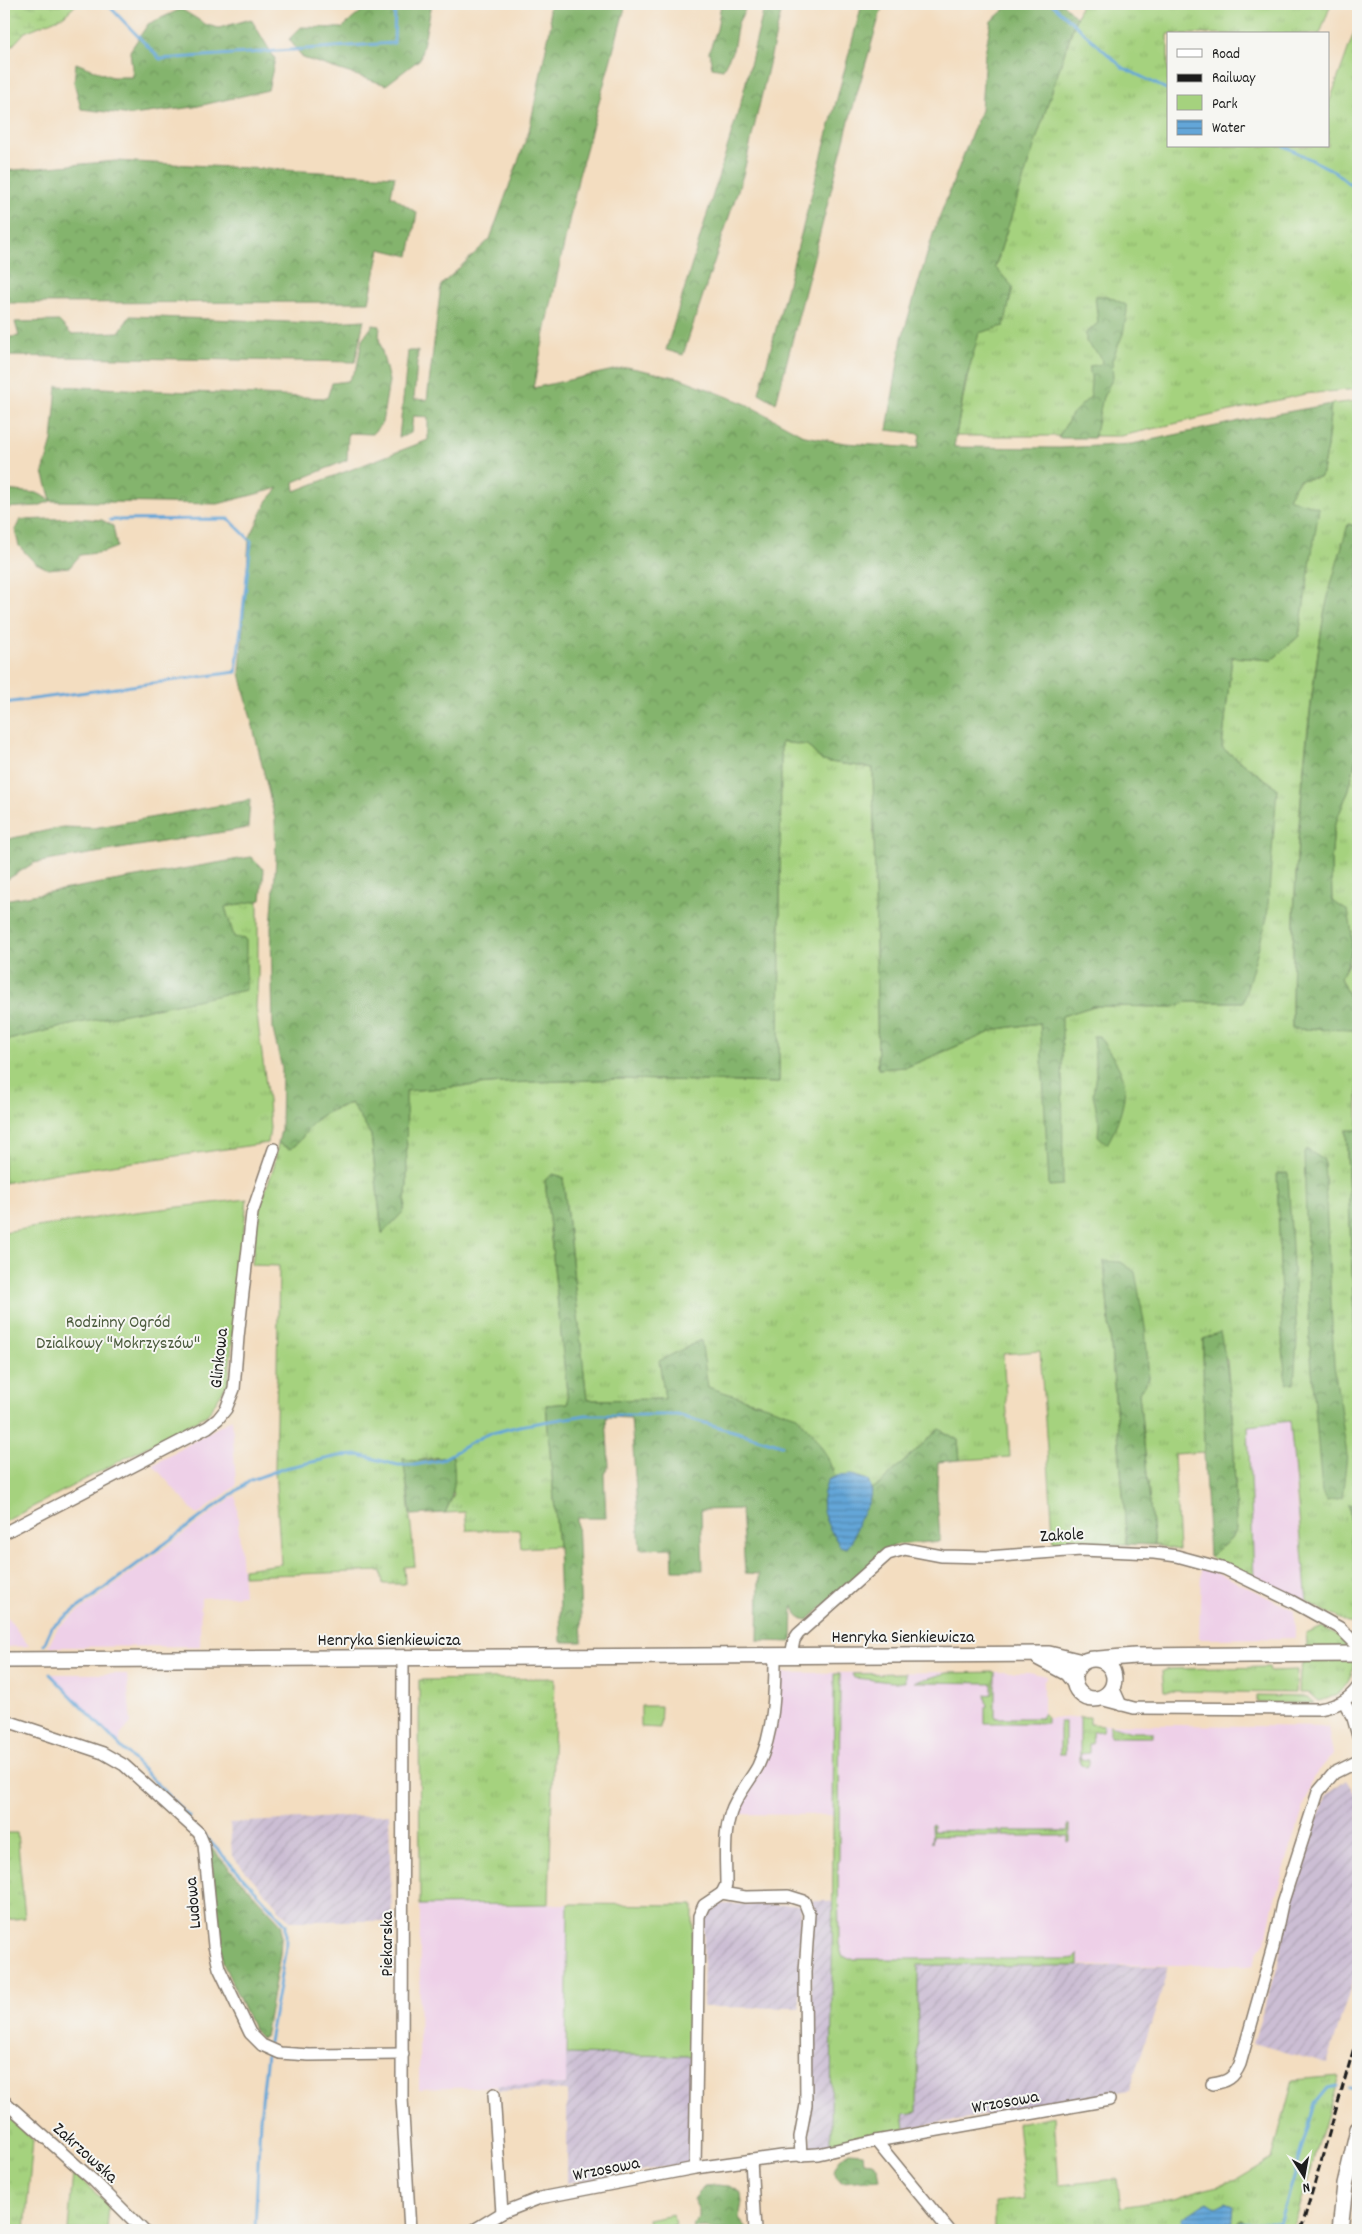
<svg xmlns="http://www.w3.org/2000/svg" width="1362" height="2234" viewBox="0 0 1362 2234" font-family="Dekko,sans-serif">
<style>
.built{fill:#eed0e8}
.industrial{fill:url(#industrial-furrows)}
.grass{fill:url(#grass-tufts);stroke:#60774d}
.forest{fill:url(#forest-crowns);stroke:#506844}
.wetland{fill:url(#wetland-marsh);stroke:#60774d}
.green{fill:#a5d27e;stroke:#60774d}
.water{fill:url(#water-rules);stroke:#40617a}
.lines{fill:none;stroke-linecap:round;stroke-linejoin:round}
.stream{stroke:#63a6d8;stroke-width:3}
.minor-casing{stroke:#887c6e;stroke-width:14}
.secondary-casing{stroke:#887c6e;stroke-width:18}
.minor{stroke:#fff;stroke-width:11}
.secondary{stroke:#fff;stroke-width:15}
.rail{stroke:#1c1c1c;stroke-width:3;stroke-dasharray:8 4;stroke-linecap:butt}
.labels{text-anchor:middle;stroke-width:4;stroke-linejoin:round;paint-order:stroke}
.park-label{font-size:18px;fill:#4c5c3e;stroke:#f6f6f2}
.street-label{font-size:18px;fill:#1c1c1c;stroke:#f6f6f2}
</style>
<defs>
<pattern id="industrial-furrows" width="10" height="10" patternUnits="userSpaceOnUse" patternTransform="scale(1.25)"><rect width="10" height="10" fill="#ccbed4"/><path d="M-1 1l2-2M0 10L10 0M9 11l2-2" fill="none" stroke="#afa3b5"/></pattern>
<pattern id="grass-tufts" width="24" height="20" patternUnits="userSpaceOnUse" patternTransform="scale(1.25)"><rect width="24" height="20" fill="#a5d27e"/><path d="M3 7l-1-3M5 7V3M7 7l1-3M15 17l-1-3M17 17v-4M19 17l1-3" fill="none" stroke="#8db46c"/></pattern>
<pattern id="forest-crowns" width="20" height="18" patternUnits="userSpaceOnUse" patternTransform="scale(1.25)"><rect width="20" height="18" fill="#84b46d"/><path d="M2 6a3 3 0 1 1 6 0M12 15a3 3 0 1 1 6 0" fill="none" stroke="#6b9259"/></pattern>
<pattern id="wetland-marsh" width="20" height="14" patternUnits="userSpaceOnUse" patternTransform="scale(1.25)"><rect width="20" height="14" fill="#a5d27e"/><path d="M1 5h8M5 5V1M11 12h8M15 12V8" fill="none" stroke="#8db46c"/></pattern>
<pattern id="water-rules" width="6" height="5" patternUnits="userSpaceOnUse" patternTransform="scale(1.25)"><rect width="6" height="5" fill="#63a6d8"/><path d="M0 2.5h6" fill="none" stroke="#5186ae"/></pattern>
</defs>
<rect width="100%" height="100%" fill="#f6f6f2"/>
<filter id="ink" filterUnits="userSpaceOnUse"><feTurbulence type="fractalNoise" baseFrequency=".02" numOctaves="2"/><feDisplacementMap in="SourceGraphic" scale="10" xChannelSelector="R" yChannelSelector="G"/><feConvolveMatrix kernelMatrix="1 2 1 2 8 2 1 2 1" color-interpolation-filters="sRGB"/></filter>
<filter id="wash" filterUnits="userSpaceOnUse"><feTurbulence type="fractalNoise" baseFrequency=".0096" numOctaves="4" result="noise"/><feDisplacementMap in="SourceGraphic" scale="20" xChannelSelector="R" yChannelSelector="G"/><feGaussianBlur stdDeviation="1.12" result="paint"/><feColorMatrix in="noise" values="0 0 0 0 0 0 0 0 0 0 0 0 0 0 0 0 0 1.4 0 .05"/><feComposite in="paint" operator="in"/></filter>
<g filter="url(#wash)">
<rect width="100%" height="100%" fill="#f3ddc0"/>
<!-- built -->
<g class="built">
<polygon points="232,1419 236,1486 197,1515 153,1465"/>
<polygon points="1290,1421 1297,1510 1307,1602 1254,1578 1248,1425"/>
<polygon points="236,1495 244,1595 201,1598 200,1646 48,1647 58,1627"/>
<polygon points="1201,1567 1222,1575 1295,1611 1295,1638 1199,1639"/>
<polygon points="4,1613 29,1646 4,1647"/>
<polygon points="1029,1672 1047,1676 1043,1683 1043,1718 1090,1717 1091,1724 1328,1727 1333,1754 1313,1778 1273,1905 1266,1941 1257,1953 1253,1965 918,1965 917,2112 903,2114 905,2129 831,2142 834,1815 734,1814 767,1760 778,1711 779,1673"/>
<polygon points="51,1674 127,1674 131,1724 121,1734 119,1747"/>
<polygon points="568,1904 566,2084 419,2089 420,1905"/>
</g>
<!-- industrial -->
<g class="industrial">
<polygon points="1346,1780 1358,1799 1358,1963 1327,2064 1253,2043 1278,1962 1292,1896 1325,1797"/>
<polygon points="389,1814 392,1921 290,1921 232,1856 230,1823"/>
<polygon points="812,1901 833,1901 831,2145 810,2149"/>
<polygon points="711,1904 800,1905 800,2008 703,2007 704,1911"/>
<polygon points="918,1965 1078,1966 1167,1966 1166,1979 1129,2090 905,2129 902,2114 917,2111"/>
<polygon points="566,2054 692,2056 689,2163 567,2183 567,2090 498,2090 497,2085 566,2084"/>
</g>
<!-- grass -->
<g class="grass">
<path d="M1081,4H1331L1320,34H1168V146H1328V106L1358,21V389L1305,394L1121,436H956C981,288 1034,146 1081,4Z"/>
<path d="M1358,401V527L1349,524C1340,558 1327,593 1322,627C1300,760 1292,894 1292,1028L1358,1030V1130L1346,1131L1358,1409V1524L1356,1512L1349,1504L1358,1603V1628L1307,1602L1290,1421L1248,1426L1254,1578L1209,1557L1231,1539L1236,1528L1233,1424L1227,1360L1203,1339L1204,1452L1174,1454L1179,1550L1154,1545L1139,1393L1149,1378L1104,1261L1127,1544L1054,1546L1040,1351L1003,1354L1010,1457L960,1460L958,1440L939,1429L880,1484L857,1497H840L760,1403L721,1393L708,1387L665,1399L587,1400L563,1177L553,1174L545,1180L568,1403L546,1405L558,1546L521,1548L519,1530H467L465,1512L445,1513L454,1494L438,1457L411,1462L404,1459L415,1566L404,1567L405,1584H383L381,1571L243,1576V1569L281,1564L275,1469L279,1266L252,1265L257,1214L274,1167L278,1143L290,1149C302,1142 304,1132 313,1122C323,1112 338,1108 351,1103L371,1135L382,1233L404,1211L407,1185L405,1091L502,1083L624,1079L779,1083L781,742L807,745L822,761L873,768L878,1069L907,1067L998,1029L1040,1023L1094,1006L1172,1007L1185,1002H1243L1277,788L1222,748L1232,657L1272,660L1299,636L1308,574L1288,498L1299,480L1321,477L1327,447L1331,404Z"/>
<polygon points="1358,751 1358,1016 1340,978 1349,963 1332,901 1331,863 1334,827 1349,789"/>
<polygon points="258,900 258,977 256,1007 268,1101 270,1128 268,1143 56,1173 4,1183 4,1041 70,1025 234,937 225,907"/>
<path d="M1323,1627C1331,1632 1340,1635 1346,1642C1362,1669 1348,1696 1318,1701L1309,1693H1299L1300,1672L1307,1644L1306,1634Z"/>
<polygon points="1269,1667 1270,1671 1297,1670 1296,1693 1164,1691 1162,1671 1169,1669"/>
<polygon points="995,1672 995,1718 1042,1718 1043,1713 1047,1717 1047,1723 985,1723 985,1707 987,1707 985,1695 992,1694 992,1683 914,1682 947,1673"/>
<path d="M905,1673V1682C888,1683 872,1679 854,1678L852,1674Z"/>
<polygon points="834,1674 840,1674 839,1859 838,1860 839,1944 842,1955 849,1959 1066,1959 1074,1958 1078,1954 1078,1966 918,1965 917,2112 903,2114 905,2129 831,2142"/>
<polygon points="555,1678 549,1904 420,1905 419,1680"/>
<polygon points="1257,1696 1307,1697 1314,1703 1257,1703"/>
<polygon points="1080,1717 1090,1717 1090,1724 1103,1725 1102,1731 1092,1732 1093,1744 1089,1744 1089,1753 1080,1754 1081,1759 1089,1760 1089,1765 1086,1767 1080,1763"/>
<rect x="1060" y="1722" width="5" height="32"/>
<polygon points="1110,1725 1131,1732 1152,1732 1152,1737 1110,1737"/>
<polygon points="933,1824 933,1831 1000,1831 1000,1836 933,1836 932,1843 931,1825"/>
<polygon points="1068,1824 1070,1826 1070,1842 1068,1843 1068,1836 1002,1836 1002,1831 1068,1831"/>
<polygon points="4,1833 17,1833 25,1918 4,1920"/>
<polygon points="1339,2076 1293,2230 995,2230 995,2202 1025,2199 1017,2123 1054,2116 1059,2185 1117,2179 1121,2207 1176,2198 1205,2188 1235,2181 1272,2159 1293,2080"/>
<polygon points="4,2113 33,2140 25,2230 4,2230"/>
<polygon points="73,2173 109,2205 107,2230 68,2230"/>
</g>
<!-- forest -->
<g class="forest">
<polygon points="370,4 432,4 420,59 386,85 303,58 289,39 301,27 342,28"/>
<path d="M548,4H626L579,175L533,388L627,367L680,378L746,404L805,436L845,443L918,448L920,434L887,430L902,338L934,231L981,110L985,53L991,21L1011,4H1063L1076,17L995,267L1013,287L1004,326L979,333L965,384L954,447L1060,448L1132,444L1254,418L1331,404L1327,447L1321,477L1299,480L1288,498L1319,508L1299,636L1272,660L1232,657L1222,748L1277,788L1267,918L1243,1002H1186L1173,1007L1094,1006L1062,1016L1063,1185L1049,1186L1040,1023L998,1029L907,1067L878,1069L873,768L822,761L807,745L781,742L779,1083L624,1079L502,1083L406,1091L407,1185L404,1211L382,1234L371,1135L351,1103C338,1107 323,1112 313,1123C304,1132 302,1142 290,1149L278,1143L281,1130L282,1069L273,1030L271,928L276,859L275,819L240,673L249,539L268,500L279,488L218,504L51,501L38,506L4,508V490L37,493L51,500L43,472L52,441L57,386L327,398L332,383L348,381L357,367L362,340L373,325L380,326L379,338L389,381L382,423L372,434L348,433L347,460L294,482L295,491L428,440V417L413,416L411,433L399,438L408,351H418L414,399L427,400L441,285L490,239L529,131L551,24Z"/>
<polygon points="721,4 748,4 738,23 733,50 723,69 712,67 709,52 717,29"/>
<polygon points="765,4 783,4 743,175 683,355 666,350 741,102"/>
<polygon points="862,4 883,4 849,121 776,403 759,393"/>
<polygon points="181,9 207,25 219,28 251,19 275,59 268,90 194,107 132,115 81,109 74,82 76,63 112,77 133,77 130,51 148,24"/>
<polygon points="116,161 395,176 391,195 417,213 409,256 380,249 369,302 4,303 4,171"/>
<path d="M1095,296H1108L1126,305L1127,311L1123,334L1112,360L1113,378L1103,397L1094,438H1058L1072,414L1091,396C1089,389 1092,385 1091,378C1091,373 1089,372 1090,366L1102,364L1101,357L1086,342V333L1098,323Z"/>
<polygon points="130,316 316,323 364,320 355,362 4,356 4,338 19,336 15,322 59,321 71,334 119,332"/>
<polygon points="75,518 102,520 113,526 117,547 104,552 80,555 70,567 48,569 34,562 19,546 15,530 20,520"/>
<path d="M1348,524L1358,527V751L1349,789L1334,827L1331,863L1332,901L1348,911C1354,939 1355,954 1340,978L1358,1016V1030L1292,1029C1292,894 1301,760 1322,627C1327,593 1339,558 1348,524Z"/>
<polygon points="250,800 248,828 34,863 8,879 4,879 4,840 63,827 93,828"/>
<polygon points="251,857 264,870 261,900 225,907 234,937 246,939 246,990 70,1025 4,1041 4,900"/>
<path d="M1093,1036H1099C1107,1049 1118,1063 1123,1077C1129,1096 1117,1128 1107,1144L1098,1136L1099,1123L1093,1094L1096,1073Z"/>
<polygon points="1346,1130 1358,1130 1358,1409"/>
<polygon points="1306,1149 1324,1160 1334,1365 1347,1455 1342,1498 1327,1501 1322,1493 1310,1345 1304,1153"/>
<polygon points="1277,1173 1288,1173 1297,1341 1294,1384 1287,1383 1285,1375 1282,1336"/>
<polygon points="553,1174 563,1177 587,1400 665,1399 659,1361 701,1340 708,1387 797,1416 812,1433 827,1456 835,1477 857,1497 880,1484 939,1429 958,1440 960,1460 938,1462 937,1492 940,1541 896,1545 886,1550 808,1620 799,1618 793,1605 792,1642 758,1641 759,1574 745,1573 741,1509 701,1510 703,1570 673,1570 672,1548 640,1549 631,1418 606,1417 609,1466 604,1474 606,1518 577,1518 582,1642 561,1642 558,1546 546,1405 568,1403 545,1180"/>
<polygon points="1104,1261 1121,1262 1135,1272 1145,1327 1149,1378 1139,1393 1154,1545 1127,1544"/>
<path d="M1220,1332C1235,1396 1234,1463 1236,1528L1231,1539L1209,1557L1204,1452L1203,1339Z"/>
<path d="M453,1456C456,1480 455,1492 445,1513L411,1515L403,1458C417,1465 437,1457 453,1456Z"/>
<polygon points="1349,1504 1353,1505 1358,1524 1358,1603"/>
<polygon points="210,1847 282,1925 280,1954 265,2037 261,2038 253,2029 223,1963"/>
<path d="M849,2152L863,2153L864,2162L872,2163L878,2168L880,2179L842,2182C826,2174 838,2158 849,2152Z"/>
<polygon points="717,2185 729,2186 741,2193 742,2202 739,2219 748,2230 713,2230 705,2227 693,2228 694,2223 699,2218 699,2210 693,2199 704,2186"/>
<polygon points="1239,2220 1250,2226 1251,2230 1236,2230"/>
</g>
<!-- wetland -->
<polygon class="wetland" points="4,4 77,4 64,16 25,32 4,55"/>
<!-- green -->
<g class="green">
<polygon points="247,1199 228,1383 207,1415 4,1522 4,1232 128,1213"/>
<polygon points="641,1706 661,1706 660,1728 641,1727"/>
<polygon points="568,1904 693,1905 692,2056 566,2054"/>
<polygon points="673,2214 675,2225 650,2230 648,2219"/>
</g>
<!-- water -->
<g class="water">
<path d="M852,1475L868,1480L872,1492L868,1504L859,1519L852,1541L847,1548L840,1546C825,1521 816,1509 828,1480L837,1476Z"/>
<polygon points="1208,2202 1216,2207 1226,2202 1234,2205 1232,2230 1180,2230 1182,2218 1202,2204"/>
</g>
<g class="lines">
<!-- stream -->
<g class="stream">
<polyline points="1052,4 1122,67 1168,90"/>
<polyline points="108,5 160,59 394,43 395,4"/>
<polyline points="1284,146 1334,171 1358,191"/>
<polyline points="4,703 236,672 251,541 229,519 110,520"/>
<polyline points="44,1645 52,1627 251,1480 285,1468 339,1456 359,1455 398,1465 415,1465 441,1460 485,1435 519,1426 586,1415 677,1415 782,1445"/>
<polyline points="50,1674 189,1817"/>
<polyline points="204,1835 286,1924 286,1947 269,2042"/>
<polyline points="1349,2088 1358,2089"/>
<polyline points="1240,2224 1279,2223"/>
<polyline points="255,2230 260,2119 267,2053"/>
<polyline points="1277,2230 1315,2104 1328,2088 1337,2086"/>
</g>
</g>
</g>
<g filter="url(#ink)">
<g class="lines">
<!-- minor casing -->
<g class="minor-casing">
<g id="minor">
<polyline points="4,1533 208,1427 218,1419 226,1409 234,1389 238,1337 252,1213 274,1149"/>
<polyline points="791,1656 794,1640 798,1634 888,1554 905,1549 942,1556 987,1557 1081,1550 1154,1553 1177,1556 1225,1569 1291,1601 1340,1628 1358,1646"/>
<polyline points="403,1657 402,2098 410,2230"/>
<polyline points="1113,1687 1121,1705"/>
<path d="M1100,1699L1134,1708L1319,1709C1336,1706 1348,1701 1358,1687"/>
<polyline points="1344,1702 1353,1718 1358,1736"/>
<polyline points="4,1720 103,1753 124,1765 199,1833 204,1845 214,1946 219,1968 250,2033 262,2045 280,2053 309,2055 403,2054"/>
<path d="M722,1893L726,1885C726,1861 723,1835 731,1812C736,1796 750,1781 758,1766C774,1732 775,1693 775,1656"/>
<path d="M1212,2084C1227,2082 1234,2078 1240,2064L1273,1947L1282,1904L1318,1792L1334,1773L1358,1761"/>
<polyline points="494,2094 502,2213"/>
<polyline points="4,2101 94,2181 143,2230"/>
<polyline points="876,2141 949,2230"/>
<polyline points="751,2160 755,2230"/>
<polyline points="695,2168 699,1916 704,1905 722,1893 745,1897 788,1896 804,1901 809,1914 805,1972 806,2105 800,2137 801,2156"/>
<polyline points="474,2230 502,2213 540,2198 695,2168 782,2156 818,2154 876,2141 1109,2100"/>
</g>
</g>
<!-- secondary casing -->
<g class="secondary-casing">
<g id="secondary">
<polyline points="1039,1658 1067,1673 1074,1682"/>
<circle cx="1094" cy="1679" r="20"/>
<polyline points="1099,1659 1135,1656 1358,1654"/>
<polyline points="4,1660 1049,1654 1082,1662"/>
<polyline points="1340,2230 1345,2185 1358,2129"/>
</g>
</g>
<!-- minor -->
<use href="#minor" class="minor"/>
<!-- secondary -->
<use href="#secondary" class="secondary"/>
<!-- rail -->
<polyline class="rail" points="1301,2230 1358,2034"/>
</g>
</g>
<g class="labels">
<!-- park labels -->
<g class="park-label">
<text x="118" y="1327">Rodzinny Ogród<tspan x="118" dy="21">Dzialkowy "Mokrzyszów"</tspan></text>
</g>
<!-- street labels -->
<g class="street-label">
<text transform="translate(218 1358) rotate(-84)" y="6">Glinkowa</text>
<text transform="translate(1062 1534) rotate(-3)" y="6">Zakole</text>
<text x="903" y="1642">Henryka Sienkiewicza</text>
<text x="389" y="1645">Henryka Sienkiewicza</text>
<text transform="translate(192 1903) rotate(-95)" y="6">Ludowa</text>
<text transform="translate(386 1944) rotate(-90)" y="6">Piekarska</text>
<text transform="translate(1005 2101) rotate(-10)" y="6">Wrzosowa</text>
<text transform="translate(86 2152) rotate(42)" y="6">Zakrzowska</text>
<text transform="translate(606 2168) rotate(-11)" y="6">Wrzosowa</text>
</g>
</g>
<!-- margin -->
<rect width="1362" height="2234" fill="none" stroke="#f6f6f2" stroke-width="20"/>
<!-- legend -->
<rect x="1167" y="32" width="162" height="115" fill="#f6f6f2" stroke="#9f9f9c"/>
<rect x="1177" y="49" width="25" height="8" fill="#ffffff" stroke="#9f9f9c"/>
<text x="1212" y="58" font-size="15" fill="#1c1c1c">Road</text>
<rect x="1177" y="74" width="25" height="8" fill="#1c1c1c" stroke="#9f9f9c"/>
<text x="1212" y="82" font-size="15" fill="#1c1c1c">Railway</text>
<rect x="1177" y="95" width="25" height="15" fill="#a5d27e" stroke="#9f9f9c"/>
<text x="1212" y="108" font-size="15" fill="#1c1c1c">Park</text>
<rect x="1177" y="120" width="25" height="15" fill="url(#water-rules)" stroke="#9f9f9c"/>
<text x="1212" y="132" font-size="15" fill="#1c1c1c">Water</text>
<!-- north arrow -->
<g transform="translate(1304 2176) rotate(169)" stroke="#f6f6f2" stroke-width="4" paint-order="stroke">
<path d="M0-4L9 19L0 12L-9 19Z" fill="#1c1c1c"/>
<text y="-8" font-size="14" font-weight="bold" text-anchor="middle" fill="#1c1c1c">N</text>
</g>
</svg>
